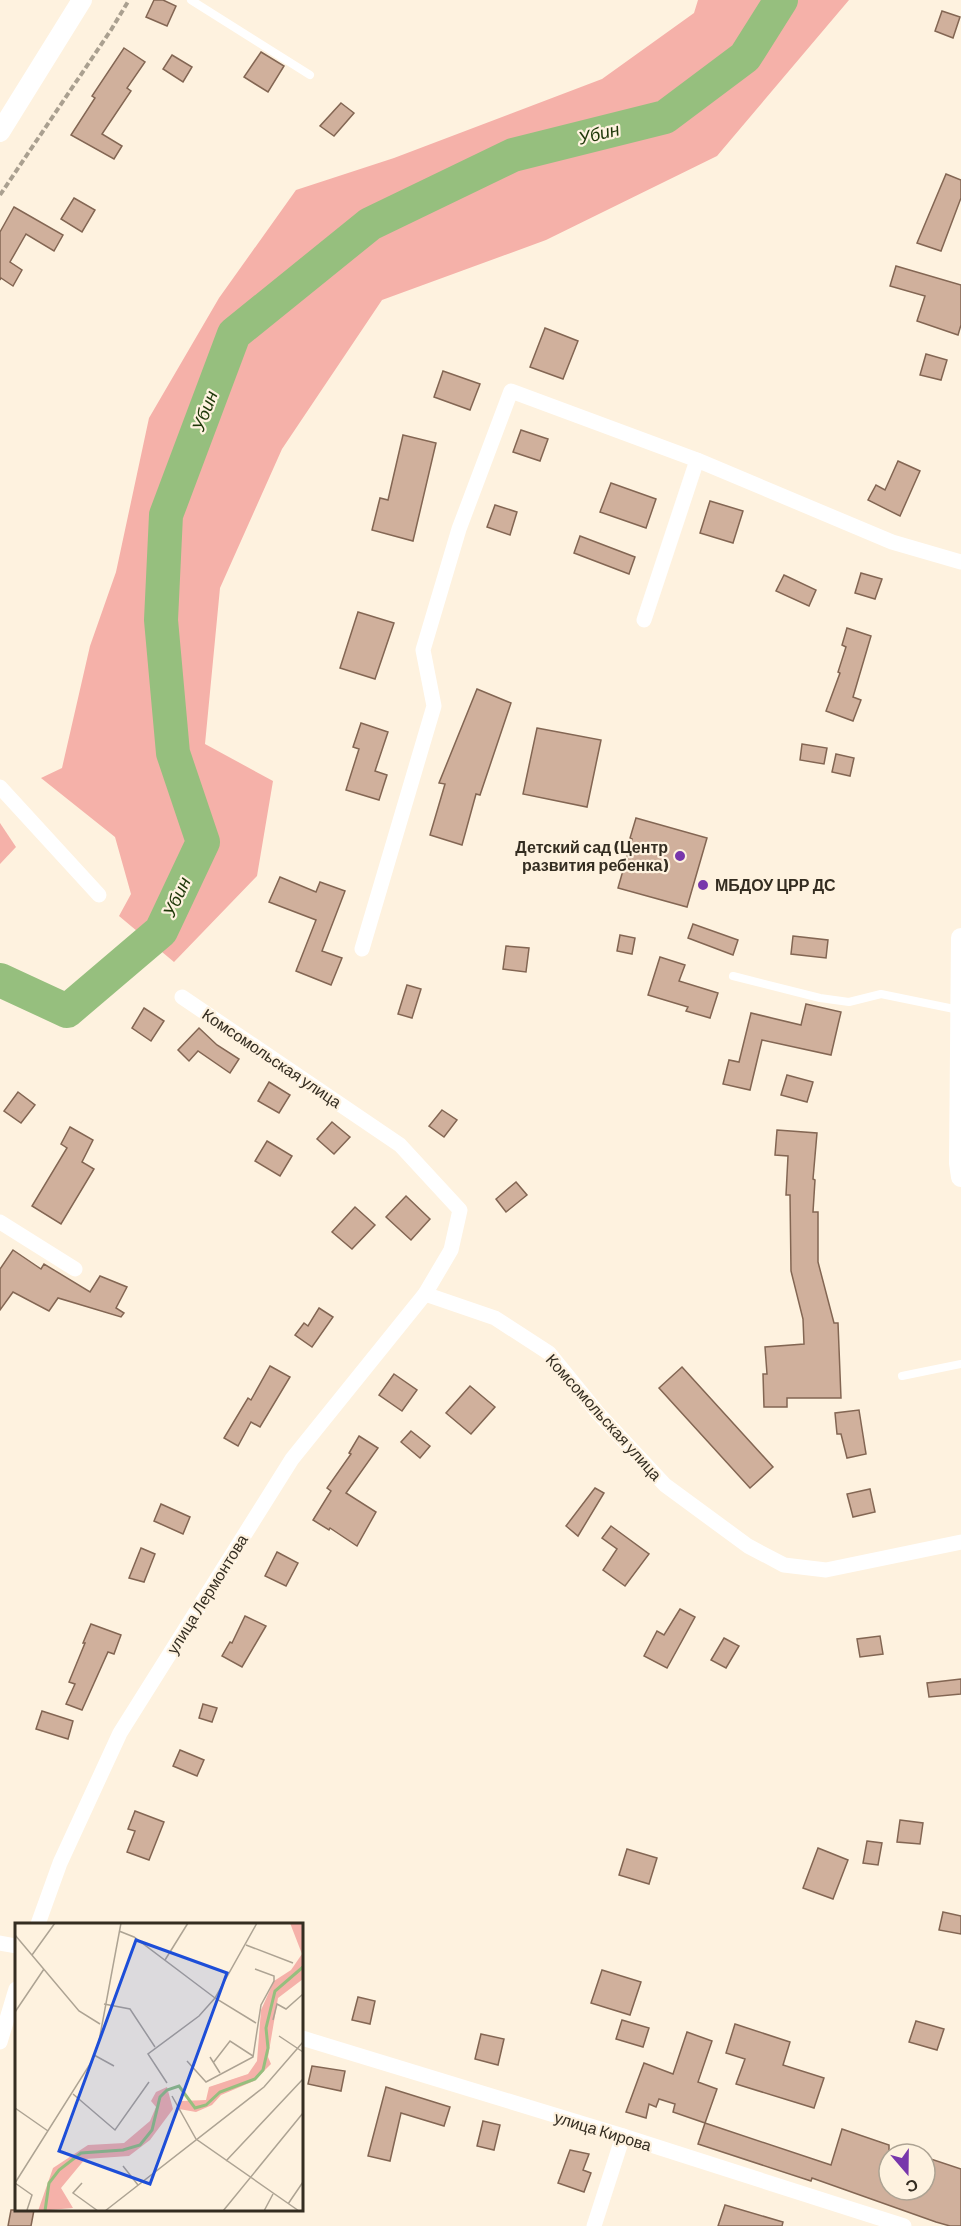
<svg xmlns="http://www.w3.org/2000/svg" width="961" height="2226" viewBox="0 0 961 2226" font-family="Barlow,sans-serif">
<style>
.green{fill:#f5b1a9}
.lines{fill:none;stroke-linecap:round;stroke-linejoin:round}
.river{stroke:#96bf7e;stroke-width:34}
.building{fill:#d0b09c;stroke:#836653;stroke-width:1.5}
.path{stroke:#aaa090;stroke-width:4;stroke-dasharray:6 3;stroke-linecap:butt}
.service{stroke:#fff;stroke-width:8}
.minor{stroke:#fff;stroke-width:15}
.tertiary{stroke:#fff;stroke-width:20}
.poi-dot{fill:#7837ab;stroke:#fef2df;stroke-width:2}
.labels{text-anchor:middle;stroke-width:4.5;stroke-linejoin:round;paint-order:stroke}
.poi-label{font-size:16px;font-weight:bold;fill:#342d21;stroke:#fef2df;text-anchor:end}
.street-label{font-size:16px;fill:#342d21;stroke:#fef2df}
.water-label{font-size:18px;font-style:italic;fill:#1d3708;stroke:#fef2df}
.inset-river{fill:none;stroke:#96bf7e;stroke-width:3}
.inset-road{fill:none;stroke:#ada393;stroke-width:1.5}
.view{fill:#1d4ed8;fill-opacity:0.15;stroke:#1d4ed8;stroke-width:3}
.inset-edge{fill:none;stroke:#342d21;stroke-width:3}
</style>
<rect width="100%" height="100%" fill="#fef2df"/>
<!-- green -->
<g class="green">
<polygon points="698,0 849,0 717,156 546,240 382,300 282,449 220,588 205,744 273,781 257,876 174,962 119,916 131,894 115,837 41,778 62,768 90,646 116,572 149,418 219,298 296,190 394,158 602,79 694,13"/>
<polygon points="0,823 16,847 0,864"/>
</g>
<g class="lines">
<!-- river -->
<polyline class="river" points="0,980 67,1011 161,931 203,842 173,753 161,620 166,515 234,334 370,224 513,155 665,117 745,57 781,0"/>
</g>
<!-- building -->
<g class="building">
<polygon points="154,0 163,0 176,6 167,26 146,17"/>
<polygon points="942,11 960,17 953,38 935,31"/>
<polygon points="124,48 145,62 127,88 131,91 102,134 122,146 114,159 71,135 95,98 92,96"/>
<polygon points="261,52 284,66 268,92 244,77"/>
<polygon points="172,55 192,67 183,82 163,69"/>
<polygon points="341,103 354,113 334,136 320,126"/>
<polygon points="946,174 961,180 961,198 941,251 917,243"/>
<polygon points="74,198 95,210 82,232 61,219"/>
<polygon points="14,207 63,235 54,251 26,234 10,262 22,270 13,286 1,278 0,280 0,232"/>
<polygon points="896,266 961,285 961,325 958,335 917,321 925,296 890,286"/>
<polygon points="545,328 578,341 563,379 530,367"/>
<polygon points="926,354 947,360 941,380 920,375"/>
<polygon points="443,371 480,384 470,410 434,397"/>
<polygon points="521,430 548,439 540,461 513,452"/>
<polygon points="403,435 436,443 413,541 372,530 380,498 388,500"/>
<polygon points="898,461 920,471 900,516 868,500 876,485 885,490"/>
<polygon points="611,483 656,499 646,528 600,512"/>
<polygon points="710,501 743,511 733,543 700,533"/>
<polygon points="495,505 517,512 510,535 487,527"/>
<polygon points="580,536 635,557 629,574 574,553"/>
<polygon points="861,573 882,579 875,599 855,593"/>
<polygon points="784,575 816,590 809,606 776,591"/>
<polygon points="358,612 394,623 375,679 340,668"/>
<polygon points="847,628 871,636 853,697 861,700 853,721 826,711 840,673 838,672 846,647 842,645"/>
<polygon points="477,689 511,703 480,795 476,794 462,845 430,835 445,784 439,783"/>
<polygon points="361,723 388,732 375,771 387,775 379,800 346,790 359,749 353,747"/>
<polygon points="537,728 601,740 587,807 523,794"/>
<polygon points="802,744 827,748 824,764 800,760"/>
<polygon points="836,754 854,758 850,776 832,772"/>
<polygon points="636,818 707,838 687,907 618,888 632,839 630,838"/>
<polygon points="280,877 316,892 320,882 345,891 322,951 342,958 331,985 296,971 316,920 269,902"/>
<polygon points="693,924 738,940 733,955 688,938"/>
<polygon points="620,935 635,938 632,954 617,951"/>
<polygon points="793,936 828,940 826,958 791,954"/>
<polygon points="506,946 529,948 526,972 503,969"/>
<polygon points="660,957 685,965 679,981 718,993 710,1018 686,1011 688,1007 648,995"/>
<polygon points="407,985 421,989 412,1018 398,1014"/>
<polygon points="806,1004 841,1012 831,1055 762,1040 750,1090 723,1084 729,1060 739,1062 751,1013 801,1025"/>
<polygon points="144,1008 164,1021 151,1041 132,1028"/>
<polygon points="199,1028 217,1045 239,1059 230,1073 198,1051 189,1061 178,1050"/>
<polygon points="787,1075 813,1082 807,1102 781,1095"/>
<polygon points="269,1082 290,1095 279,1113 258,1101"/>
<polygon points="18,1092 35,1105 21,1123 4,1111"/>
<polygon points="442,1110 457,1120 444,1137 429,1126"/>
<polygon points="332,1122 350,1137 334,1154 317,1139"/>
<polygon points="70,1127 93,1140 82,1162 94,1169 61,1224 32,1206 67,1148 61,1144"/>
<polygon points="777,1130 817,1133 813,1179 815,1180 813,1212 818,1212 818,1262 834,1323 838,1323 841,1398 787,1398 787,1407 764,1407 763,1374 767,1374 765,1347 804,1344 803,1319 791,1271 790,1195 786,1195 788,1156 775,1155"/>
<polygon points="267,1141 292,1156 280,1176 255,1161"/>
<polygon points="516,1182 527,1195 506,1212 496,1199"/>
<polygon points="406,1196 430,1219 411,1240 386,1217"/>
<polygon points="355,1207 375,1225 352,1249 332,1232"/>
<polygon points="13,1250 41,1269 44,1264 90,1292 100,1276 127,1287 116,1308 124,1313 121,1317 58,1298 49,1311 13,1292 0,1310 0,1269"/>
<polygon points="319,1308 333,1317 312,1347 295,1335 304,1323 308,1326"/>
<polygon points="270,1366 290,1377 260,1427 251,1422 238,1446 224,1438 248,1398 251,1400"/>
<polygon points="682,1367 773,1467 750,1488 659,1388"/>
<polygon points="394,1374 417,1390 402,1411 379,1395"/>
<polygon points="470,1386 495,1407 471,1434 446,1413"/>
<polygon points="859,1410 866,1454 847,1458 841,1434 837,1434 835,1413"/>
<polygon points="411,1431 430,1446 420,1458 401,1442"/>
<polygon points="359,1436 378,1448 346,1493 376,1512 357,1546 330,1528 329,1530 313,1520 331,1491 327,1488 351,1454 349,1453"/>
<polygon points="595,1488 604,1493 578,1536 566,1526"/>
<polygon points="870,1489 875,1512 853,1517 847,1494"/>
<polygon points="161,1504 190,1517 183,1534 154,1521"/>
<polygon points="611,1526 649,1554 625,1586 603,1570 617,1549 602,1538"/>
<polygon points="141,1548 155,1554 144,1582 129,1578"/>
<polygon points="277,1552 298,1563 286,1586 265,1576"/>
<polygon points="680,1609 695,1617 667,1668 644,1656 657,1631 664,1635"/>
<polygon points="245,1616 266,1626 242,1667 222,1656 230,1642 232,1643"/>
<polygon points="91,1624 121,1635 114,1654 108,1652 82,1710 66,1704 75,1684 69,1682 85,1643 83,1643"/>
<polygon points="880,1636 883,1654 860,1657 857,1639"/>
<polygon points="724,1638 739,1646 726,1668 711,1660"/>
<polygon points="961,1679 961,1694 929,1697 927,1683"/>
<polygon points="203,1704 217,1708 212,1722 199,1718"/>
<polygon points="42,1711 73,1721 68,1739 36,1729"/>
<polygon points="180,1750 204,1760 197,1776 173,1766"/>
<polygon points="135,1811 164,1822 149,1860 127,1852 135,1831 128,1829"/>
<polygon points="900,1820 923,1823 920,1844 897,1842"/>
<polygon points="867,1841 882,1843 878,1865 863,1863"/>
<polygon points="818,1848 848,1860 833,1899 803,1888"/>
<polygon points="627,1849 657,1858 649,1884 619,1875"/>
<polygon points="943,1912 961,1916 961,1934 939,1930"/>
<polygon points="602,1970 641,1982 630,2015 591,2003"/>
<polygon points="358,1997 375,2001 370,2024 352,2020"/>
<polygon points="622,2020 649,2028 643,2047 616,2039"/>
<polygon points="916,2021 944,2029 937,2050 909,2042"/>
<polygon points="735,2024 790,2042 783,2065 824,2078 814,2108 736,2084 745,2059 726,2053"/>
<polygon points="687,2032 712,2041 698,2082 717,2089 705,2123 673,2112 675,2104 659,2099 656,2107 649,2104 646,2118 626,2112 644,2063 673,2074"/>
<polygon points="481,2034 504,2039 498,2065 475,2059"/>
<polygon points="312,2066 345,2071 341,2091 308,2084"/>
<polygon points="386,2087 450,2107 444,2126 401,2113 390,2161 368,2156"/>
<polygon points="483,2121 500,2125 494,2150 477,2146"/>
<polygon points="705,2123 831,2165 842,2129 889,2145 889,2190 925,2190 925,2157 961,2169 961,2226 950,2226 936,2222 812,2178 811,2181 698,2144"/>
<polygon points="570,2150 589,2154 583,2170 591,2173 584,2192 558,2183"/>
<polygon points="725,2205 783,2222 782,2226 718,2226"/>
<polygon points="11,2210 34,2210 31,2226 8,2226"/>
</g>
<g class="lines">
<!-- path -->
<polyline class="path" points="0,195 111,30 129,0"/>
<!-- service -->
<g class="service">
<polyline points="191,0 310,75"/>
<polyline points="733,976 820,998 849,1002 881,994 959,1010"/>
<polyline points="902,1376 961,1364"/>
</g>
<!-- minor -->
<g class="minor">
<polyline points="644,620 697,460"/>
<polyline points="0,787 99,895"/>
<polyline points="362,949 434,706 423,650 459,529 511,391 697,460 892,542 961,562"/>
<polyline points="0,1222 75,1269"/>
<polyline points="425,1294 495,1318 549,1353 597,1412 665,1485 748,1546 784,1565 826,1570 961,1542"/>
<polyline points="38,1924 60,1863 120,1733 292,1459 425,1294 451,1250 460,1210 400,1145 182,997"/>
<polyline points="0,1943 16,1946"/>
<polyline points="302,2038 623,2136 904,2226"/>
<polyline points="0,2042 16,1989"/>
<polyline points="594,2226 623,2136"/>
</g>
<!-- tertiary -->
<g class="tertiary">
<polyline points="0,132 82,0"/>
<polyline points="961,938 959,1163 961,1177"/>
</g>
</g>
<!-- markers -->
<g class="poi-dot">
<circle cx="680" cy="856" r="6"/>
<circle cx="703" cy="885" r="6"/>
</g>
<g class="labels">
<!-- poi labels -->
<g class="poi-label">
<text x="668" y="853">Детский сад (Центр<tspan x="668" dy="18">развития ребенка)</tspan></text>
<text x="715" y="891" text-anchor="start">МБДОУ ЦРР ДС</text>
</g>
<!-- street labels -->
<g class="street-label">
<text transform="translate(272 1058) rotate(34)" y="6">Комсомольская улица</text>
<text transform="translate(604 1417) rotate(48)" y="6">Комсомольская улица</text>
<text transform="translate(207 1594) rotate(-58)" y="6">улица Лермонтова</text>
<text transform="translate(603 2131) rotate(17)" y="6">улица Кирова</text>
</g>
<!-- water labels -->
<g class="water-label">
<text transform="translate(599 134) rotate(-14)" y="6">Убин</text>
<text transform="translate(205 411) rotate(-69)" y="6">Убин</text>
<text transform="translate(177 897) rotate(-65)" y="6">Убин</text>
</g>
</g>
<!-- overview -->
<g transform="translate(15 1923)">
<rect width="288" height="288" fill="#fef2df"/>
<path d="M275,0H288V56L263,75L253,134L256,141L239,158L206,172L197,182L181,189L164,186L163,180L167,178L191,177L194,164L233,151L242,138L246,87L259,58L276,47L287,31ZM152,164L158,186L135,217L114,233L70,236L46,265L58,285L23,288L38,245L73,222L109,220L135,198L141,184L136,178L141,169Z" fill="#f5b1a9"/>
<path class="inset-river" d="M30,288L34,260L44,247L66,230L108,227L125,222L137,207L145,174L152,167L164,163L180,185L191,182L205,169L240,156L248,147L253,125L251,105L260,68L288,44"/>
<path class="inset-road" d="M104,8L119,14L200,75L241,100M0,12L64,88L85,101M231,22L278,40M17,32L40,0M150,37L173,0M89,81L115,86L140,124M0,89L29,46M258,97L262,81L271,86L288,71M264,113L288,129M79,132L99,143M195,134L205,150M172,138L191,159L238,134L246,82L259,58V53L240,46M198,140L215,118L238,133M152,160L133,131L184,93L200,75L242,0M58,171L100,207L134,159M157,173L181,216L284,288M0,185L33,208M211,238L288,156M108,243L123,262M0,260L77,138L84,118L106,0M0,260L17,272L12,287M67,260L58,270L83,288M273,281L288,259M90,288L249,164L288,119M208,288L288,190M249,288L258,271"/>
<path class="view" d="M121,17L212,50L135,261L44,228Z"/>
<rect width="288" height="288" class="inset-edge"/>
</g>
<!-- north arrow -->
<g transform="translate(907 2172) rotate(160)"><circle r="28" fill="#fef2df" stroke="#ada393" stroke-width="1.5"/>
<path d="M0-4.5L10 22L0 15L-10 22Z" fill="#7837ab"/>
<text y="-9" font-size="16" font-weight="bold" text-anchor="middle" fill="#342d21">С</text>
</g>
</svg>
